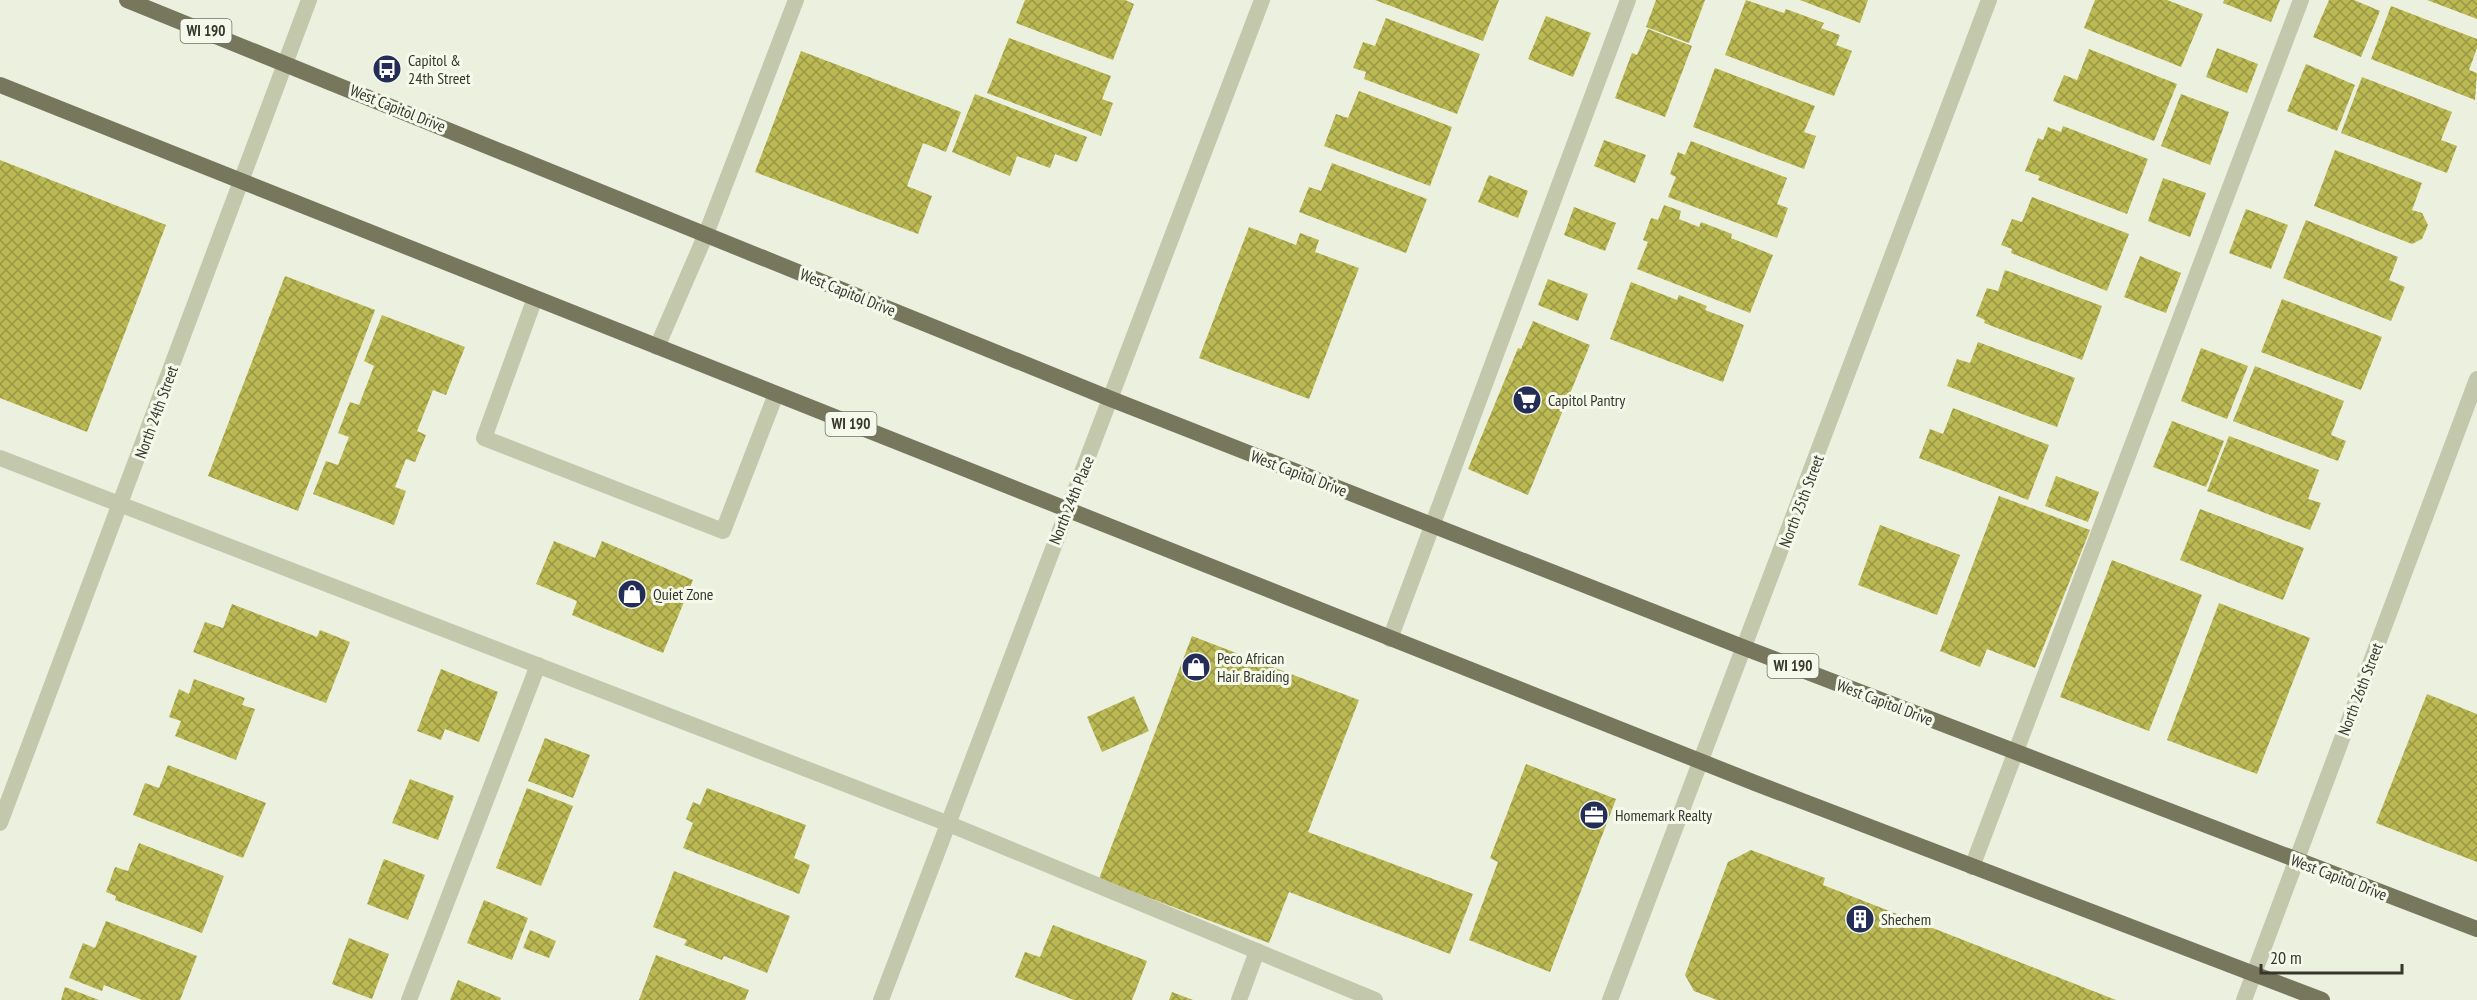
<svg xmlns="http://www.w3.org/2000/svg" width="2477" height="1000" viewBox="0 0 2477 1000" font-family="'PT Sans Narrow',sans-serif">
<style>
.building{fill:url(#building-cross-hatch)}
.lines{fill:none;stroke-linecap:round;stroke-linejoin:round}
.service{stroke:#c3c8ac;stroke-width:16}
.minor{stroke:#c3c8ac;stroke-width:16}
.primary{stroke:#76775d;stroke-width:16}
.labels{text-anchor:middle;stroke-width:6;stroke-linejoin:round;paint-order:stroke}
.shield{fill:#f5f9ec;stroke:#6f7164;stroke-width:1.5}
.shield-label{font-size:15px;font-weight:bold;fill:#36372a}
.poi-label{font-size:16px;fill:#36372a;stroke:#f5f9ec;text-anchor:start}
.street-label{font-size:16px;fill:#36372a;stroke:#f5f9ec}
</style>
<defs>
<pattern id="building-cross-hatch" width="8" height="8" patternUnits="userSpaceOnUse" patternTransform="scale(1.5)"><rect width="8" height="8" fill="#bbb953"/><path d="M0 0l8 8M0 8l8-8" fill="none" stroke="#999745"/></pattern>
</defs>
<rect width="100%" height="100%" fill="#ecf1df"/>
<!-- building -->
<g class="building">
<polygon points="1025,0 1125,0 1134,4 1113,60 1016,23"/>
<polygon points="1375,0 1499,0 1483,41"/>
<polygon points="1656,0 1705,0 1689,43 1646,27"/>
<polygon points="1746,0 1784,13 1786,9 1824,23 1821,28 1840,35 1836,45 1852,51 1834,96 1725,55"/>
<polygon points="1800,0 1868,0 1860,23"/>
<polygon points="2095,0 2167,0 2203,14 2181,67 2084,28"/>
<polygon points="2224,0 2280,0 2271,22 2223,3"/>
<polygon points="2329,0 2354,0 2380,11 2361,57 2313,37"/>
<polygon points="2428,0 2477,0 2477,19 2427,0"/>
<polygon points="2391,6 2477,39 2477,48 2469,70 2477,73 2475,100 2371,59"/>
<polygon points="1546,16 1591,33 1573,77 1528,59"/>
<polygon points="1386,18 1480,54 1457,114 1364,79 1366,72 1353,68 1363,42 1375,46"/>
<polygon points="1648,29 1692,46 1665,117 1615,98 1632,53 1637,55"/>
<polygon points="1009,38 1111,76 1102,99 1113,103 1101,136 987,93"/>
<polygon points="2217,48 2258,64 2247,93 2206,77"/>
<polygon points="2089,49 2177,84 2154,141 2053,101 2064,75 2077,80"/>
<polygon points="801,51 961,112 946,152 923,143 907,186 932,196 918,234 755,172"/>
<polygon points="2306,64 2355,85 2337,131 2287,111"/>
<polygon points="1715,68 1815,106 1804,132 1816,136 1804,169 1693,127"/>
<polygon points="2362,77 2452,112 2441,140 2457,146 2447,173 2341,133"/>
<polygon points="1359,91 1452,127 1430,186 1324,146 1336,114 1348,118"/>
<polygon points="975,94 1087,137 1077,162 1055,154 1050,168 1017,156 1010,176 952,152"/>
<polygon points="2181,94 2229,112 2210,165 2161,146"/>
<polygon points="2063,126 2148,159 2127,214 2038,180 2040,176 2025,171 2038,138 2043,140 2048,127 2061,132"/>
<polygon points="1604,140 1646,155 1635,183 1594,166"/>
<polygon points="1691,141 1787,178 1777,204 1788,208 1777,238 1668,197 1676,177 1670,174 1678,152 1685,155"/>
<polygon points="2335,150 2422,183 2412,210 2422,213 2428,225 2422,239 2412,244 2314,206"/>
<polygon points="0,160 166,225 87,432 0,398"/>
<polygon points="1332,163 1427,199 1406,253 1299,212 1309,187 1321,191"/>
<polygon points="1489,175 1528,191 1518,218 1478,202"/>
<polygon points="2163,178 2206,193 2190,237 2148,221"/>
<polygon points="2032,197 2129,234 2107,291 2011,253 2012,249 2001,245 2012,219 2022,222"/>
<polygon points="1664,205 1681,211 1679,219 1699,227 1701,222 1732,234 1731,238 1773,255 1750,313 1637,269 1648,242 1643,240 1651,218 1658,220"/>
<polygon points="1574,207 1616,223 1605,251 1564,235"/>
<polygon points="2246,209 2288,225 2271,269 2229,253"/>
<polygon points="2306,220 2398,257 2389,280 2405,287 2391,321 2283,278"/>
<polygon points="1249,227 1296,245 1300,233 1319,240 1315,252 1359,268 1309,399 1199,358"/>
<polygon points="2140,256 2181,273 2166,313 2124,297"/>
<polygon points="2005,270 2102,306 2082,360 1984,323 1985,320 1976,316 1987,288 1998,291"/>
<polygon points="285,276 375,310 298,511 208,476"/>
<polygon points="1548,279 1588,294 1578,321 1538,305"/>
<polygon points="1631,282 1677,300 1679,295 1707,306 1705,310 1744,325 1723,382 1610,339"/>
<polygon points="2282,299 2382,337 2361,390 2261,352"/>
<polygon points="382,315 465,347 446,395 433,390 417,431 426,435 415,462 406,459 395,487 406,491 394,525 313,494 326,461 338,465 349,437 338,433 350,402 359,405 374,366 364,361"/>
<polygon points="1533,321 1590,345 1528,495 1468,469 1518,348 1521,349"/>
<polygon points="1978,342 2075,378 2057,427 1947,386 1957,359 1970,363"/>
<polygon points="2201,348 2248,366 2227,419 2181,401"/>
<polygon points="2255,366 2344,401 2331,435 2346,441 2338,461 2233,421"/>
<polygon points="1953,408 2049,445 2028,500 1919,458 1930,429 1943,434"/>
<polygon points="2172,421 2224,441 2206,487 2153,467"/>
<polygon points="2229,436 2319,470 2308,499 2321,503 2310,530 2207,491"/>
<polygon points="2056,476 2099,492 2088,522 2045,506"/>
<polygon points="1999,496 2090,530 2035,668 1987,649 1980,667 1940,651"/>
<polygon points="2200,509 2304,548 2283,600 2180,560"/>
<polygon points="1880,525 1960,555 1937,615 1858,585"/>
<polygon points="554,541 595,558 602,541 693,580 663,653 572,615 577,601 536,584"/>
<polygon points="2112,560 2202,595 2149,731 2060,697"/>
<polygon points="2219,603 2310,638 2257,774 2167,740"/>
<polygon points="232,604 317,637 320,630 350,642 326,703 193,652 205,622 223,628"/>
<polygon points="1192,636 1359,700 1308,832 1473,894 1450,954 1289,892 1269,943 1099,879"/>
<polygon points="441,669 498,692 479,742 445,729 441,740 417,731"/>
<polygon points="194,679 245,698 242,705 255,709 236,760 175,736 181,721 169,717 179,689 189,694"/>
<polygon points="2427,694 2477,714 2477,862 2376,823"/>
<polygon points="1134,696 1149,731 1102,752 1087,717"/>
<polygon points="545,738 590,755 573,798 528,781"/>
<polygon points="1526,764 1616,799 1550,972 1469,940 1498,862 1490,858"/>
<polygon points="168,765 266,803 243,858 133,815 145,783 159,788"/>
<polygon points="410,779 454,796 438,840 392,823"/>
<polygon points="527,788 573,806 541,886 496,868"/>
<polygon points="707,788 806,825 794,858 810,865 799,894 683,848 693,823 686,819 693,802 700,805"/>
<polygon points="139,843 224,876 202,933 115,900 116,896 106,892 115,867 128,871"/>
<polygon points="1751,850 1825,878 1823,885 2116,1000 1717,1000 1694,991 1685,975 1728,862"/>
<polygon points="384,859 425,875 408,920 367,904"/>
<polygon points="674,871 790,916 767,973 724,956 722,960 684,945 687,940 653,927"/>
<polygon points="484,900 528,918 512,960 467,943"/>
<polygon points="106,921 197,956 180,1000 142,1000 104,985 102,991 69,978 83,943 95,948"/>
<polygon points="1053,925 1147,961 1132,1000 1074,1000 1015,977 1025,952 1040,957"/>
<polygon points="530,930 556,941 549,958 523,948"/>
<polygon points="349,938 389,954 372,999 332,984"/>
<polygon points="656,955 749,990 745,1000 639,1000"/>
<polygon points="458,980 501,998 500,1000 450,1000"/>
<polygon points="65,987 99,1000 61,1000"/>
<polygon points="1172,992 1193,1000 1169,1000"/>
</g>
<g class="lines">
<!-- service -->
<g class="service">
<polyline points="535,298 484,438 723,531 776,394"/>
<polyline points="657,347 706,234 796,0"/>
<polyline points="0,458 949,824 1375,1000"/>
<polyline points="1390,639 1628,0"/>
<polyline points="1972,867 2301,0"/>
<polyline points="409,1000 538,665"/>
<polyline points="1239,1000 1257,951"/>
</g>
<!-- minor -->
<g class="minor">
<polyline points="0,823 309,0"/>
<polyline points="881,1000 1262,0"/>
<polyline points="1610,1000 1989,0"/>
<polyline points="2244,1000 2477,379"/>
</g>
<!-- primary -->
<g class="primary">
<polyline points="127,0 1111,399 1745,648 2477,929"/>
<polyline points="0,85 1755,783 2322,1000"/>
</g>
</g>
<!-- icons -->
<defs>
<g id="bus-disc" transform="scale(1.5)"><circle r="9.5" fill="#232d55" stroke="#f5f9ec"/><path d="M-5-6H5V4H4V6H2V4H-2V6H-4V4H-5ZM-3.5-4V0h7V-4ZM-3.5 1.2v1.5H-2V1.2ZM2 1.2v1.5H3.5V1.2Z" fill="#fff"/></g>
<g id="supermarket-disc" transform="scale(1.5)"><circle r="9.5" fill="#232d55" stroke="#f5f9ec"/><path d="M-6-5.5h2.5l.6 2H6L4.5 2H-2.5L-4.4-4H-6ZM-1.5 3.2a1.3 1.3 0 1 0 .1 0ZM3 3.2a1.3 1.3 0 1 0 .1 0Z" fill="#fff"/></g>
<g id="shop-disc" transform="scale(1.5)"><circle r="9.5" fill="#232d55" stroke="#f5f9ec"/><path d="M-5-2.5h2.3a2.7 3.5 0 0 1 5.4 0H5L5.5 6h-11ZM-1.5-2.5h3a1.5 2.3 0 0 0-3 0Z" fill="#fff"/></g>
<g id="office-disc" transform="scale(1.5)"><circle r="9.5" fill="#232d55" stroke="#f5f9ec"/><path d="M-6-3h4V-5.5h4V-3h4V5H-6ZM-1-4.5V-3h2v-1.5ZM-6 0V1H6V0Z" fill="#fff"/></g>
<g id="building-disc" transform="scale(1.5)"><circle r="9.5" fill="#232d55" stroke="#f5f9ec"/><path d="M-4-6H4V6H1V3H-1V6H-4ZM-2.5-4.3h1.7v1.8h-1.7ZM.8-4.3h1.7v1.8H.8ZM-2.5-1h1.7V.8h-1.7ZM.8-1h1.7V.8H.8Z" fill="#fff"/></g>
</defs>
<g fill-rule="evenodd">
<use href="#bus-disc" x="387" y="69"/>
<use href="#supermarket-disc" x="1527" y="400"/>
<use href="#shop-disc" x="632" y="594"/>
<use href="#shop-disc" x="1196" y="667"/>
<use href="#office-disc" x="1594" y="815"/>
<use href="#building-disc" x="1860" y="919"/>
</g>
<g class="labels">
<!-- shield labels -->
<g class="shield">
<rect x="180.5" y="19" width="51" height="24" rx="4.5"/>
<rect x="825.5" y="412" width="51" height="24" rx="4.5"/>
<rect x="1767.5" y="654" width="51" height="24" rx="4.5"/>
</g>
<g class="shield-label">
<text x="206" y="36">WI 190</text>
<text x="851" y="429">WI 190</text>
<text x="1793" y="671">WI 190</text>
</g>
<!-- poi labels -->
<g class="poi-label">
<text x="408" y="66">Capitol &amp;<tspan x="408" dy="18">24th Street</tspan></text>
<text x="1548" y="406">Capitol Pantry</text>
<text x="653" y="600">Quiet Zone</text>
<text x="1217" y="664">Peco African<tspan x="1217" dy="18">Hair Braiding</tspan></text>
<text x="1615" y="821">Homemark Realty</text>
<text x="1881" y="925">Shechem</text>
</g>
<!-- street labels -->
<g class="street-label">
<text transform="translate(398 108) rotate(22)" y="6">West Capitol Drive</text>
<text transform="translate(848 292) rotate(22)" y="6">West Capitol Drive</text>
<text transform="translate(156 412) rotate(-70)" y="6">North 24th Street</text>
<text transform="translate(1299 473) rotate(21)" y="6">West Capitol Drive</text>
<text transform="translate(1071 500) rotate(-68)" y="6">North 24th Place</text>
<text transform="translate(1801 501) rotate(-69)" y="6">North 25th Street</text>
<text transform="translate(2360 689) rotate(-69)" y="6">North 26th Street</text>
<text transform="translate(1885 702) rotate(21)" y="6">West Capitol Drive</text>
<text transform="translate(2339 877) rotate(21)" y="6">West Capitol Drive</text>
</g>
</g>
<!-- scale -->
<path d="M2261 964v9h141v-9" fill="none" stroke="#36372a" stroke-width="3"/>
<text x="2270" y="964" font-size="18" fill="#36372a" stroke="#f5f9ec" stroke-width="4.5" paint-order="stroke">20 m</text>
</svg>
